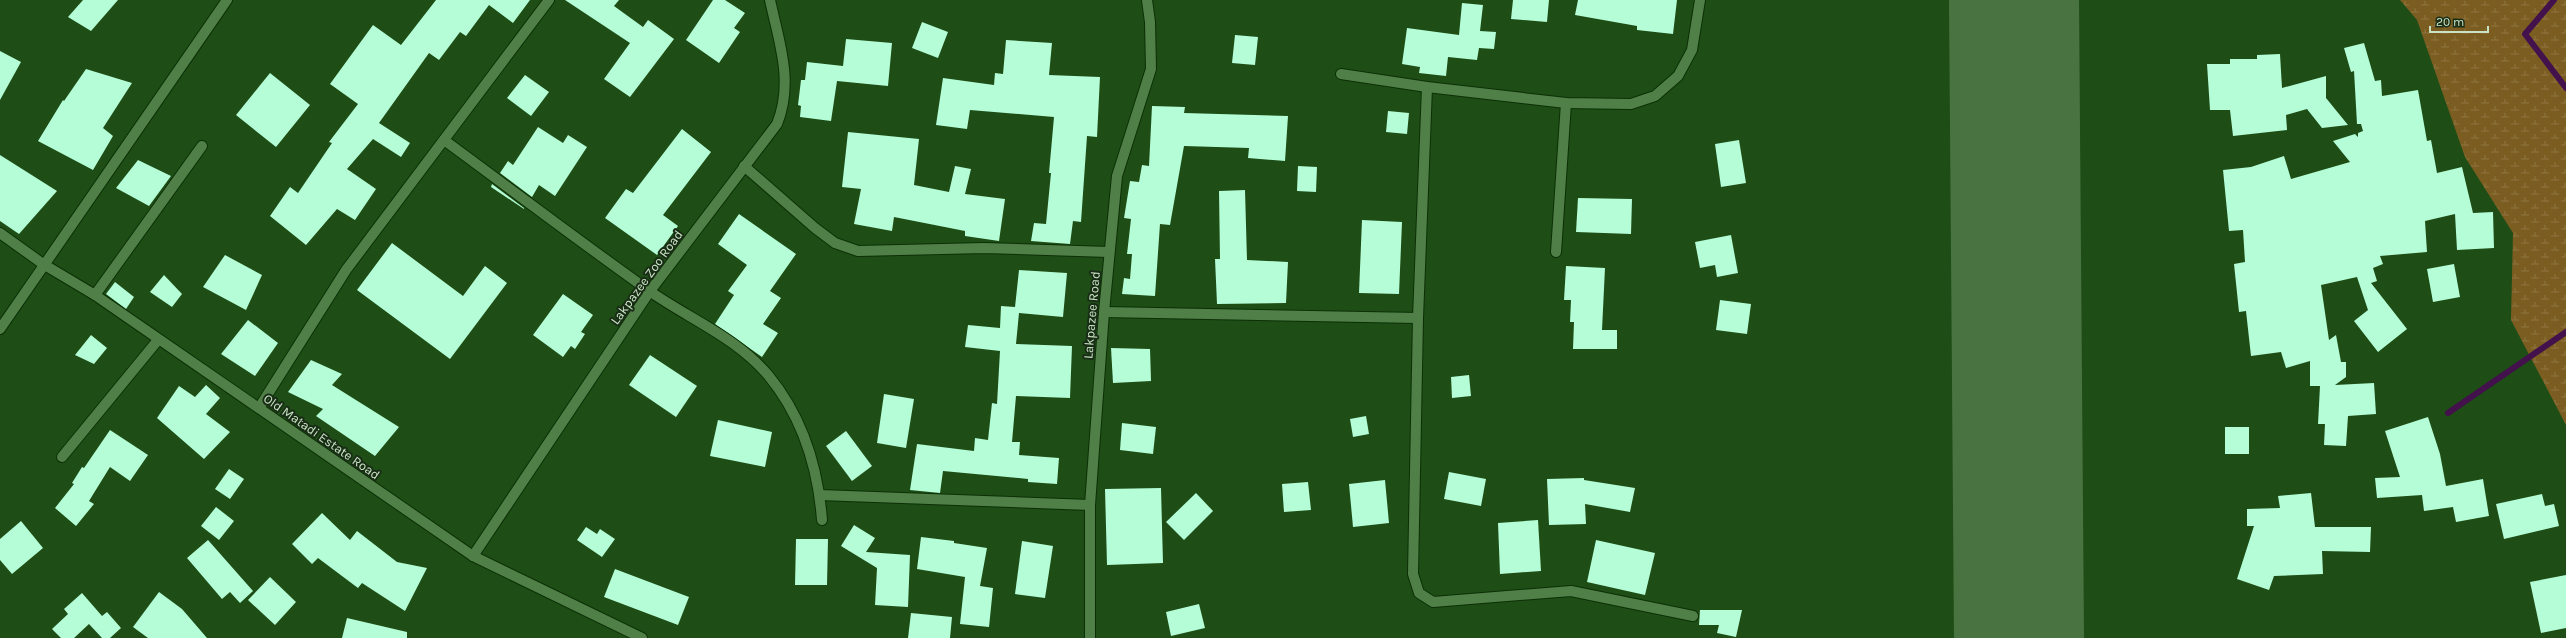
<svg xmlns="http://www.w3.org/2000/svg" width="2566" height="638" viewBox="0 0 2566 638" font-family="Karla,sans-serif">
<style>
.wetland{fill:url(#wetland-marsh)}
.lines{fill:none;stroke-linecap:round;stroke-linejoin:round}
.stream{stroke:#43114c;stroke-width:6}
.runway{stroke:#4a7342;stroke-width:130}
.building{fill:#b4fdd6}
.minor-casing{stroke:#0c3006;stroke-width:12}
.minor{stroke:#508048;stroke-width:10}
.labels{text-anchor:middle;stroke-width:4;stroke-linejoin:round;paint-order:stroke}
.street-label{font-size:13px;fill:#c9e3c4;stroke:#192d16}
</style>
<defs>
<pattern id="wetland-marsh" width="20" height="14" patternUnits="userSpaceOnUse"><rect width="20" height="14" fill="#7c5d21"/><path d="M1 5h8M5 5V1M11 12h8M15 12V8" fill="none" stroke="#8d7440"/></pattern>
</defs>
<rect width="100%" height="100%" fill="#1e4d16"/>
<!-- wetland -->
<polygon class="wetland" points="2400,0 2566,0 2566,425 2511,320 2513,233 2465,157 2417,20"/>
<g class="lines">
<!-- stream -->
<g class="stream">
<polyline points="2554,0 2525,34 2566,88"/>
<polyline points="2448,413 2566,332"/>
</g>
<!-- runway -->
<polyline class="runway" points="2014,0 2019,638"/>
</g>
<!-- building -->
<g class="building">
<polygon points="83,0 118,0 91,31 68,17"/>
<polygon points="436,0 530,0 513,23 489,5 466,36 460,32 439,60 429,53 379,123 410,143 401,157 373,139 347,169 376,189 355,220 337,209 306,245 270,216 290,187 298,193 332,143 329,142 358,104 330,84 373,25 401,45"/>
<polygon points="565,0 619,0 614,6 643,27 648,20 674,39 630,97 604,79 630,43"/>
<polygon points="713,0 725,0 745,13 734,28 740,32 719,63 686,40"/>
<polygon points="1513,0 1549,0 1547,22 1511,19"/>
<polygon points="1578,0 1677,0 1673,34 1637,30 1637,26 1575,15"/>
<polygon points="1462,3 1483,5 1480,31 1496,32 1494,49 1479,48 1477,60 1448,57 1446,76 1419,73 1420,67 1402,64 1407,28 1459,35"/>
<polygon points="922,22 948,32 938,58 912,48"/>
<polygon points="1235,35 1258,37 1255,65 1232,63"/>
<polygon points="846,39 892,43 888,86 837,81 831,121 800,117 801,106 798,105 801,80 805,80 807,62 843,66"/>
<polygon points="1006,40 1052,43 1049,75 1100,77 1097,137 1087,136 1081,222 1073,221 1070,244 1031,241 1034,223 1046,224 1051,173 1049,173 1054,117 970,110 967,129 936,125 943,78 994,85 995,73 1003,74"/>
<polygon points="2364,43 2375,81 2381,80 2382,96 2418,90 2427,141 2431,140 2437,173 2462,167 2473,213 2493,212 2494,248 2457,250 2455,214 2425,221 2427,252 2380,256 2383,264 2373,268 2377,281 2371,283 2407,329 2378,352 2354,321 2368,310 2357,277 2321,285 2329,340 2336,335 2341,362 2346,362 2346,377 2335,385 2374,383 2376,414 2348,416 2346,446 2324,445 2325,424 2318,424 2320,386 2310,386 2310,361 2286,368 2281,352 2251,356 2246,311 2239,312 2234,264 2245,262 2243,230 2229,231 2223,170 2251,167 2284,156 2291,179 2350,162 2333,141 2355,134 2358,137 2358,133 2363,131 2361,124 2357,124 2354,71 2351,72 2344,48"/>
<polygon points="0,51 21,62 0,100"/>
<polygon points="2280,54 2282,88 2326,76 2326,98 2348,125 2322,128 2307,109 2286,115 2287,130 2233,136 2230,110 2210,110 2207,64 2230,64 2230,59 2257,59 2257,55"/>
<polygon points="86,69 132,83 103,128 113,136 93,170 38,141 63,100 64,101"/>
<polygon points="270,73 310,105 276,147 236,115"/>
<polygon points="525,75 549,92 531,116 507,98"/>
<polygon points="1152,106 1185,107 1184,113 1288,116 1285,161 1248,158 1249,148 1184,146 1170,225 1160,224 1155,296 1122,294 1124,278 1130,279 1132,254 1127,254 1131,219 1124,218 1130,181 1139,182 1142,165 1149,166"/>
<polygon points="1388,111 1409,113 1407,134 1386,132"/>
<polygon points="538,127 563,143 568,135 587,147 555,196 539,185 532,197 500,173 508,161 513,165"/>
<polygon points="682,129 711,152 663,215 678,226 657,255 605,218 626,189 633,193"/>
<polygon points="848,132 919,139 914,185 949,192 955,166 971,169 965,194 1005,199 999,241 965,236 965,231 894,217 892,231 854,224 861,189 842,187"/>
<polygon points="1739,140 1746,183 1721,187 1715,144"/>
<polygon points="0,155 57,191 19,234 0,221"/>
<polygon points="138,160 171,176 149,206 116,188"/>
<polygon points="1298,166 1317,167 1316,192 1297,191"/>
<polygon points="492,184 524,208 524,209 491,187"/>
<polygon points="1245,190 1247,260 1288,262 1286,303 1217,304 1215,259 1220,259 1219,191"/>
<polygon points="1578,198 1632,199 1631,234 1576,232"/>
<polygon points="739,214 796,254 770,291 781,298 763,324 778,333 762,357 715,324 734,295 728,291 747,265 718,244"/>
<polygon points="1362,220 1402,222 1399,294 1359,293"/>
<polygon points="1731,235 1738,273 1717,277 1715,265 1700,268 1695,242"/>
<polygon points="392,243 463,296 485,266 507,283 450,359 357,290"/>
<polygon points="225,255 262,275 246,310 203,287"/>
<polygon points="2454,264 2460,297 2433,302 2427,269"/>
<polygon points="1566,266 1605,268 1602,330 1617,330 1617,349 1573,349 1574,322 1570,322 1571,300 1564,300"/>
<polygon points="1019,270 1067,273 1063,317 1019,313 1016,344 1072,346 1070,398 1016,396 1012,442 1020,442 1019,455 1059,458 1057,484 1028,482 1028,479 943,471 940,493 910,490 917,444 974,451 975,438 988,440 992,403 997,404 1000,351 965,347 968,325 1000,328 1001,306 1015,307"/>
<polygon points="164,275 182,294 172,307 150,292"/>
<polygon points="115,282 134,297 126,309 106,294"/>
<polygon points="563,294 593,315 581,332 585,334 575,349 571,346 563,357 533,335"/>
<polygon points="1720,300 1751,304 1747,334 1716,330"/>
<polygon points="248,320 278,343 255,376 221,354"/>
<polygon points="91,335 107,348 94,364 75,355"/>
<polygon points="1111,348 1150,349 1151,381 1113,383"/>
<polygon points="650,355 697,386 676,417 629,385"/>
<polygon points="311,360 342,374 332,385 399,427 375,456 316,416 323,409 288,392"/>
<polygon points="1469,375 1471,396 1452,398 1451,377"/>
<polygon points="206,385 220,398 206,414 230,432 204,459 157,418 179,386 195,397"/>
<polygon points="884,394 914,399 906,448 877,443"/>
<polygon points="1366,416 1369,434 1353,437 1350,419"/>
<polygon points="2428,417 2440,454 2446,486 2483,479 2489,516 2456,522 2453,507 2424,511 2422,495 2377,498 2375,478 2400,477 2385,431"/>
<polygon points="718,420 772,432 765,467 710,456"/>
<polygon points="1122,423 1156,427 1153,454 1120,450"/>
<rect x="2225" y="427" width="24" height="27"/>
<polygon points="110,430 148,455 130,481 110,467 89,501 94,504 76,526 55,508 74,484 72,483 82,467 84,468"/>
<polygon points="846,431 872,466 852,481 826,446"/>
<polygon points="229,469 244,479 230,499 215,489"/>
<polygon points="1449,472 1486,479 1481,506 1444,499"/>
<polygon points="1584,478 1584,480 1635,488 1630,512 1585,504 1586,524 1549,525 1547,479"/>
<polygon points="1385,480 1389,523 1353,527 1349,484"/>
<polygon points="1308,482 1311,510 1284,512 1282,484"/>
<polygon points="1161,488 1163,563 1107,565 1105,489"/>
<polygon points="1196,493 1213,511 1184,540 1166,522"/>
<polygon points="2311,493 2315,527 2371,527 2370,552 2322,551 2323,574 2274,576 2269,590 2237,579 2254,526 2247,526 2247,509 2280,508 2278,496"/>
<polygon points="2542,494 2545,506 2554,504 2559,526 2504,539 2496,504"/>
<polygon points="216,507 234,521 219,540 201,526"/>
<polygon points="322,513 350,540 357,531 397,562 427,568 405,611 362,583 358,588 318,558 312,564 292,544"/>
<polygon points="1538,520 1541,571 1500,574 1498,523"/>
<polygon points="21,521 43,548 12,574 0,560 0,539"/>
<polygon points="854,525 875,538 866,552 910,555 908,607 875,605 877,568 841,546"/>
<polygon points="586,527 597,534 600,529 615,539 602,557 577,540"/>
<polygon points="921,537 954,541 954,543 987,548 980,586 993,588 989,627 960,624 965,577 917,569"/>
<polygon points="796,539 828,539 827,585 795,585"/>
<polygon points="208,540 253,591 240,603 230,592 222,599 187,558"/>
<polygon points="1596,540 1655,553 1645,595 1587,582"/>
<polygon points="1022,541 1053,546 1045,598 1015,594"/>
<polygon points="615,569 689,597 678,625 604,597"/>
<polygon points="2566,575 2566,628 2541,633 2530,582"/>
<polygon points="270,577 296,602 275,625 248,600"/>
<polygon points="159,592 182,609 207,638 148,638 133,627"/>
<polygon points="82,593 102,616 107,612 121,628 110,638 102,638 89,624 74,638 61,638 52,629 68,614 64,609"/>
<polygon points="1199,604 1205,628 1171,636 1166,612"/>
<polygon points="1700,610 1742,610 1736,637 1717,633 1719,625 1699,625"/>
<polygon points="911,613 952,617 950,638 908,638"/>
<polygon points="347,618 407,632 407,638 342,638"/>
</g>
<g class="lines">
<!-- minor casing -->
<g class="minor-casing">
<g id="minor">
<polyline points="1341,74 1427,87 1566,103 1631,104 1655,96 1678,76 1692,50 1700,0"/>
<polyline points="1427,87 1418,318 1413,574 1419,593 1433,602 1571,591 1693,616"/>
<path d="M444,140C512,190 579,241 648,290C689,319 736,337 768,375C802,416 818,468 822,520"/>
<polyline points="744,166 815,228 835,243 858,251 984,248 1109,252"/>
<polyline points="0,233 43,264 95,295 473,556 642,638"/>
<polyline points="1556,252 1566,103"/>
<polyline points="95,295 202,146"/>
<polyline points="1104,312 1418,318"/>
<polyline points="0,329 227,0"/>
<polyline points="259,408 346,270 549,0"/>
<polyline points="62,457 158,340"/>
<polyline points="820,495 1090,505"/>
<path d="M473,556L650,291L777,124C794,82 779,42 770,0"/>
<polyline points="1090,638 1090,505 1104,312 1117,176 1151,69 1150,22 1147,0"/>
</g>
</g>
<!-- minor -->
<use href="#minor" class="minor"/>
</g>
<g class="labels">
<!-- street labels -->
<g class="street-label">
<text transform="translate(646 277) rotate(-54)" y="5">Lakpazee Zoo Road</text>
<text transform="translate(1091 315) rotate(-85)" y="5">Lakpazee Road</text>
<text transform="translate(322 436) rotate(35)" y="5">Old Matadi Estate Road</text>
</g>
</g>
<!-- scale -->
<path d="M2430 26v6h58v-6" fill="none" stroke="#c9e3c4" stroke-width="2"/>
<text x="2436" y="26" font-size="12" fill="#c9e3c4" stroke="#192d16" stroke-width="3" paint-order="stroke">20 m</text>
</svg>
